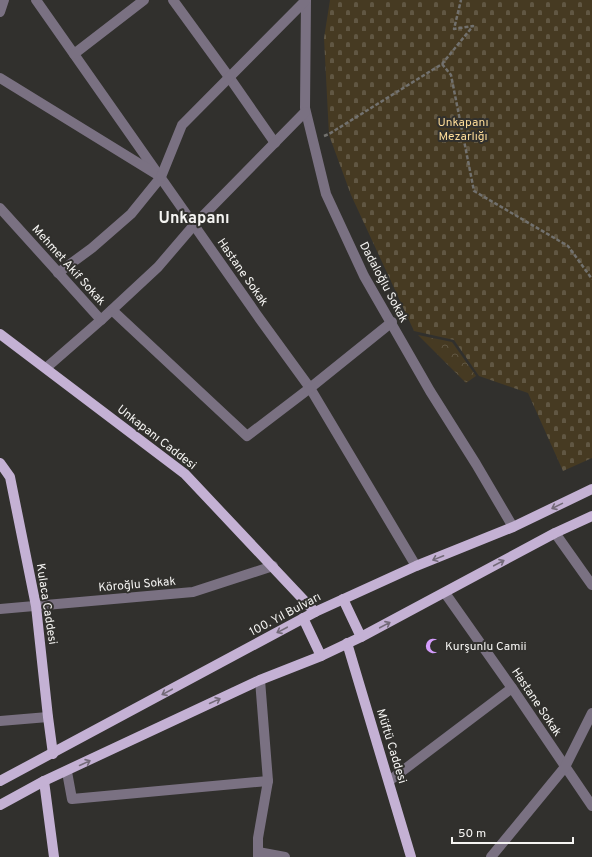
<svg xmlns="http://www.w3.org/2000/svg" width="592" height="857" viewBox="0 0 592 857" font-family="Overpass,sans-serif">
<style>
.cemetery{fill:url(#cemetery-stones)}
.park{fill:url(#park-crowns)}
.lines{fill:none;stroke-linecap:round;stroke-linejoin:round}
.path{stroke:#72716e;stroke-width:2.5;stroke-dasharray:4 2;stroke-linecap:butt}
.minor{stroke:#7a7182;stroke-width:10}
.major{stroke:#c4b1d4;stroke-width:10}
.oneway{stroke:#736a78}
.labels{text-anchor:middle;stroke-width:4;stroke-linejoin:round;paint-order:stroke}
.park-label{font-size:12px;fill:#fcdb98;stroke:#31302d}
.street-label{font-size:12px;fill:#f5f4f2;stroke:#31302d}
.poi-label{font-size:12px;fill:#f5f4f2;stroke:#31302d;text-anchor:start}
.district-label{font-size:16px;font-weight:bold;fill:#f5f4f2;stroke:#31302d}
</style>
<defs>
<pattern id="cemetery-stones" width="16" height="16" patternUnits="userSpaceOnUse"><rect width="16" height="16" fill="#463a22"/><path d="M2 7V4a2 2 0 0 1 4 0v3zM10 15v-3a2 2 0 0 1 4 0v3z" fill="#615743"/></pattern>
<pattern id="park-crowns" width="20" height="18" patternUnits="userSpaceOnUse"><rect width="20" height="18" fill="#463a22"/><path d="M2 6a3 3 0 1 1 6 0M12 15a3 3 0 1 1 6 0" fill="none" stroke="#615743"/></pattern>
</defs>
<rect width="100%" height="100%" fill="#31302d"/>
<!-- cemetery -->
<polygon class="cemetery" points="330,0 592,0 592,458 563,471 528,393 479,376 454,340 414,331 351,195 329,135 324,38"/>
<!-- park -->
<polygon class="park" points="418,335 452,342 476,376 466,383"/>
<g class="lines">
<!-- path -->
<g class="path">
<polyline points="442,64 451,75 474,191 568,246 592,279"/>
<polyline points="324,136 329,134 442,64 473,26 454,29 461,0"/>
</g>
<!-- minor -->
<g class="minor">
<polyline points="36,0 257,315 310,388 416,566"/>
<polyline points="173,0 229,77 275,143"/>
<polyline points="306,0 305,108 326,194 364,276 430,391 476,464 513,527"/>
<polyline points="0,12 4,0"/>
<polyline points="74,54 144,0"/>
<polyline points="0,78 161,177 131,214 92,248 58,273"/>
<polyline points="161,177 182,125 306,0"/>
<polyline points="0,208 101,320 46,368"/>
<polyline points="112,310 247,436 310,388 392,322"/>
<polyline points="101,320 158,267 194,225 305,112"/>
<polyline points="555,533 592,585"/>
<polyline points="445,593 512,688 592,806"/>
<polyline points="0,609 193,592 273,566"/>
<polyline points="0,721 48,717"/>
<polyline points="67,772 72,799 268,781"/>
<polyline points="389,781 512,688"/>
<polyline points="258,852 285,857"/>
<polyline points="258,857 258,838 268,781 260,680"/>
<polyline points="491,857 565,767 592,713"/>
</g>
<!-- major -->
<g class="major">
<polyline points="0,334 185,474 315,612"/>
<polyline points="0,463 10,477 36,606 48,717 53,754"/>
<polyline points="343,599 361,637"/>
<polyline points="303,618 321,656"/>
<polyline points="347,643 411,857"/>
<polyline points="0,781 315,612 416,566 513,527 592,489"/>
<polyline points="44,781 54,857"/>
<polyline points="0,805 44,781 260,680 321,656 361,637 555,533 592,516"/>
</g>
</g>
<!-- one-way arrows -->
<defs><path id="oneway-shaft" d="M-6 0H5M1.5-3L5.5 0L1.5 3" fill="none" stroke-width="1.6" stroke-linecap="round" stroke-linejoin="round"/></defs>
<g class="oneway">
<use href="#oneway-shaft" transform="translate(557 506) rotate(154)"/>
<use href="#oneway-shaft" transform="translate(438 558) rotate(158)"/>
<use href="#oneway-shaft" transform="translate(499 563) rotate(-28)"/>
<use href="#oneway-shaft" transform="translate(385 625) rotate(-28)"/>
<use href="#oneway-shaft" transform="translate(282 630) rotate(152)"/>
<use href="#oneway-shaft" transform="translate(167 692) rotate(152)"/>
<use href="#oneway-shaft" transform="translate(215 701) rotate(-25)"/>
<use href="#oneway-shaft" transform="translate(85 763) rotate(-25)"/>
</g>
<!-- icons -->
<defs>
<g id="mosque-bare" transform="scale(1.2)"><path d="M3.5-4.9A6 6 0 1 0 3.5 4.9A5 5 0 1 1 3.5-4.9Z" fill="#d49cfc" stroke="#31302d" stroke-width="2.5" paint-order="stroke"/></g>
</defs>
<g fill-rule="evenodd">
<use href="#mosque-bare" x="433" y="646"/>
</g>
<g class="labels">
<!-- park labels -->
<g class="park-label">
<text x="463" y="126">Unkapanı<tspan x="463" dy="14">Mezarlığı</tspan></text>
</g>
<!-- street labels -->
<g class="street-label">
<text transform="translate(69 265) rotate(48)" y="4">Mehmet Akif Sokak</text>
<text transform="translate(243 272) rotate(55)" y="4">Hastane Sokak</text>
<text transform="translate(384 282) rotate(62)" y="4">Dadaloğlu Sokak</text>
<text transform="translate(157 437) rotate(38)" y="4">Unkapanı Caddesi</text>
<text transform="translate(137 584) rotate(-5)" y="4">Köroğlu Sokak</text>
<text transform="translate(47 604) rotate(81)" y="4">Kulaca Caddesi</text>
<text transform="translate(285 614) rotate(-28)" y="4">100. Yıl Bulvarı</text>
<text transform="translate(537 702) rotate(56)" y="4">Hastane Sokak</text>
<text transform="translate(392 746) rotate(73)" y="4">Müftü Caddesi</text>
</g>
<!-- poi labels -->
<g class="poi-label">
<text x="445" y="650">Kurşunlu Camii</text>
</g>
<!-- district labels -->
<g class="district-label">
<text x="194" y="223">Unkapanı</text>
</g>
</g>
<!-- scale -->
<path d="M452 837v6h121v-6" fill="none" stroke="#f5f4f2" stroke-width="2"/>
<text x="458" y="837" font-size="12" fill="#f5f4f2" stroke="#31302d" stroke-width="3" paint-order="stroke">50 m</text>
</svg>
